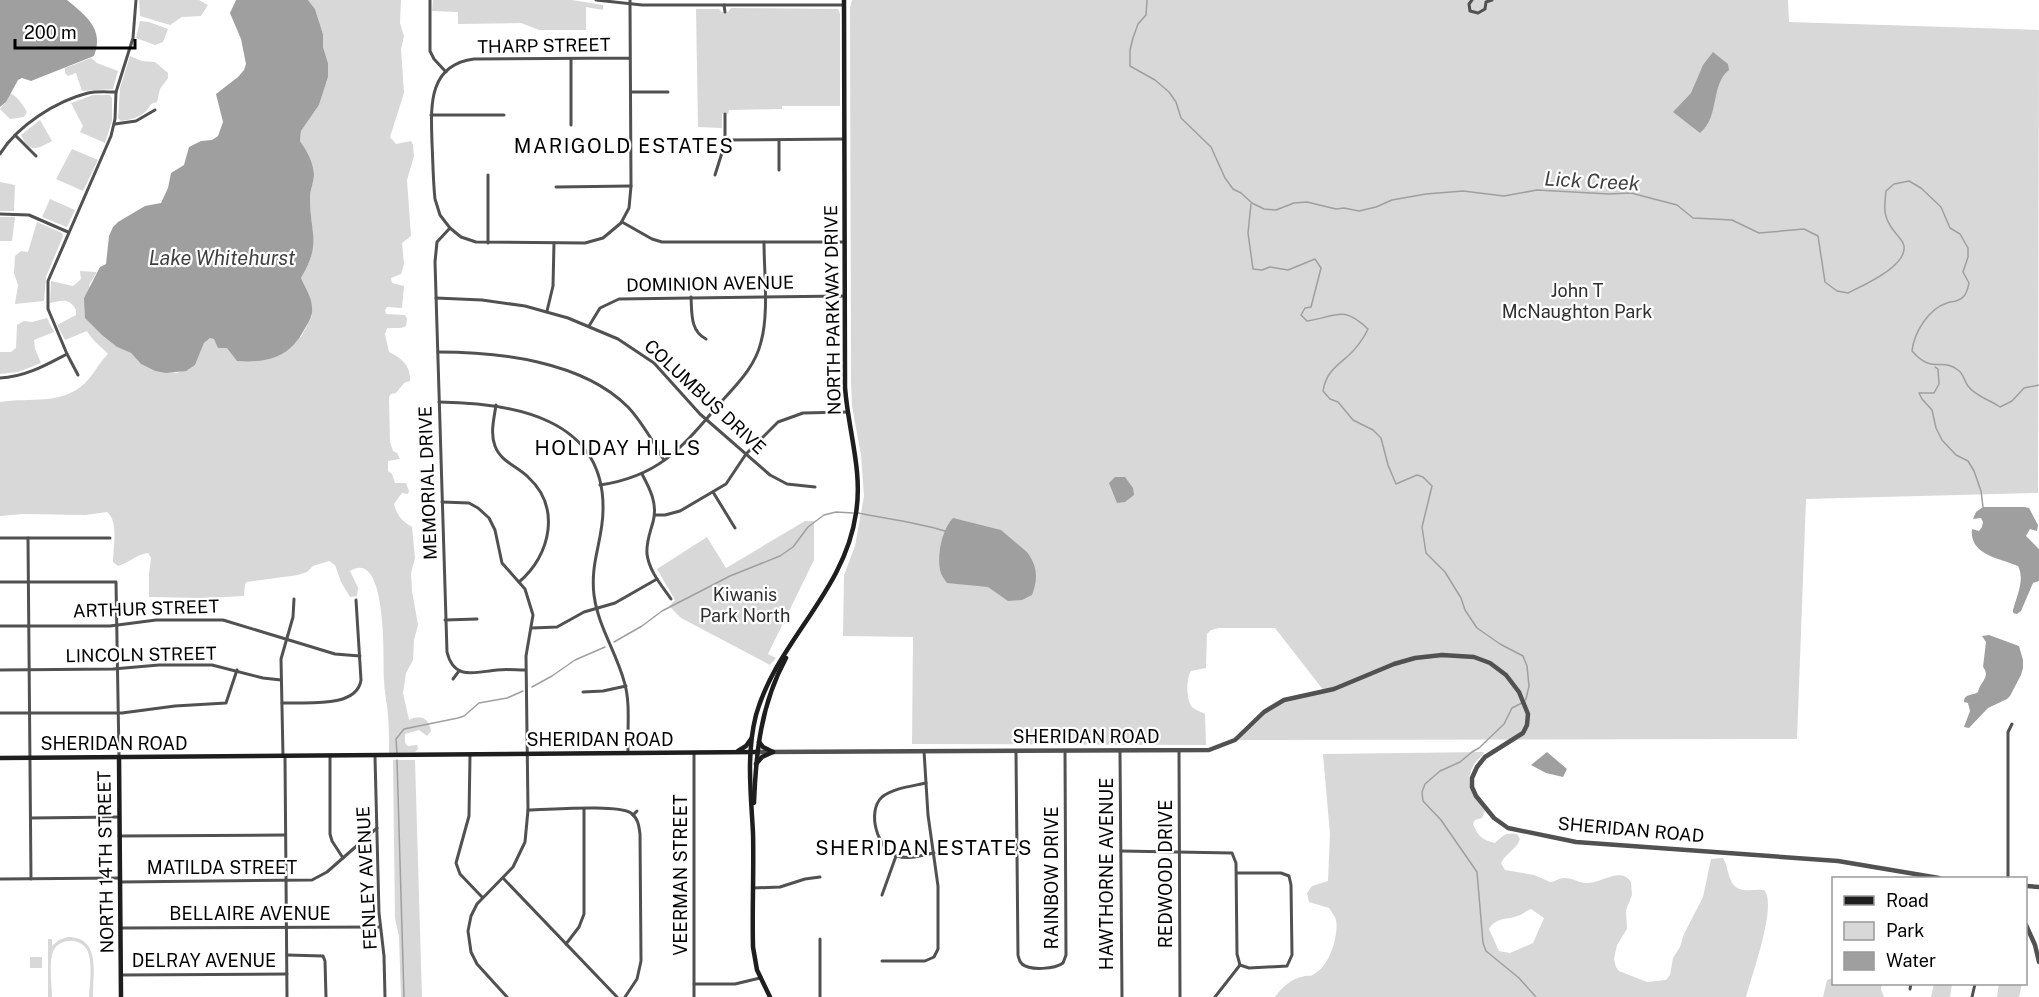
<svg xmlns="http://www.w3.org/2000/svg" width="2039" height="997" viewBox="0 0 2039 997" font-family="'Public Sans',sans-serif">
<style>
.green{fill:#d8d8d8;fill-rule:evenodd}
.water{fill:#9f9f9f}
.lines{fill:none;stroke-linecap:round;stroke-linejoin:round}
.stream{stroke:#9f9f9f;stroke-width:1.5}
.minor{stroke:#515151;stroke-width:3}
.tertiary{stroke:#515151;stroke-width:4.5}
.secondary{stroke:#1e1e1e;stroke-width:4.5}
.labels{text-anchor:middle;stroke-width:4.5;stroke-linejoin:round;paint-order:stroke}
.street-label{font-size:18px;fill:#000;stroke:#fff}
.park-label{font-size:18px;fill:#2f2f2f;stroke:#fff}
.neighbourhood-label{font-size:20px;letter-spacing:1.5px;fill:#000;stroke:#fff}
.water-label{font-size:20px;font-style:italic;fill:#404040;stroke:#fff}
</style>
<rect width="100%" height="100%" fill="#fff"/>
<!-- green -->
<g class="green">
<polygon points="139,0 199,0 208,5 201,16 182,17 170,25 140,16"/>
<path d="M308,0H401L400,23L404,36L401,49L404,93L390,137L396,144L411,141L413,145L414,156L407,180L411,236L402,243L404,264L401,274L391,278L392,283L404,286L402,308L387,307L385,310L386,314L405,315L407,319L406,326L401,328H387L385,334L389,352C402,358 411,366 410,381L404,383L396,393L391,394L389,397L390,442L393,451L397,453L400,459L388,461V471L392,474L395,483H406L409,491L408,494L402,493L394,504C397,516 402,521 412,527L415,558L411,573L412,591L418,625L414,640L413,660L406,673L403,693L409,720C420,714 429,718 431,731L427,736L419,730L405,734V743L408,746L417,745L418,749L415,752L389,753C389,740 389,728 388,715C387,703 384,691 384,679C383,662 388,547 350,571L358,588L357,596L350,597L341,582L335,565L329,561L313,566L307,572L298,575L247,582L245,584L244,596L205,598L149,597V574L151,558L148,553C137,554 129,563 118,566L113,562C113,548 119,521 107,512L86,515L23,514L0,516V402C30,397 61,406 85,383C94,374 99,363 108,354C100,345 93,342 87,331L65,340L57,325L76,315V310C70,298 62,300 50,303L51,281L73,286L81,279L80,271L97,272L89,285L103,336L117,347L131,353L141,364L155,371L177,373L195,365L204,343L210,338L301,337L312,316L301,278C321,246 310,231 310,197C310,190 314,182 314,174C313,161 307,151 300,141L301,131L319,105L328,77V63L323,47V34L315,9Z"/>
<polygon points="433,0 572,0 603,5 603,10 586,7 586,30 539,30 521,23 458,24 458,12 432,11"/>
<path d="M852,0H1788L1789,22L2039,30L2038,493L1806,499L1797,739L1235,740L1275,704L1324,691L1275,628H1219L1211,630L1207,634L1206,668L1191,671C1186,678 1186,700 1192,707C1195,710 1202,712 1205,714L1206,745L912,744L913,637L843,636L844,575L855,546L864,496L861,455L852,406L851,382L850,8Z"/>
<polygon points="731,8 838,9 840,14 840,106 782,106 782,109 729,110 728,114 722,114 722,128 698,127 696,9 719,9 722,12 728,12"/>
<polygon points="140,21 149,22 168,29 163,42 155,45 136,38"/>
<path d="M130,56L142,61L155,62L168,73V78L160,89L157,102L151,104C145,116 134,119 121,121L118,118L120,88Z"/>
<polygon points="91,58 97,63 118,71 113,89 82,91 76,73 68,76 65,73 65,68"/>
<path d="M10,93C17,96 23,105 27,112L24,117L10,119L0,109L6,102Z"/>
<polygon points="93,95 110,95 112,98 112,121 105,143 80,132 83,126 71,103"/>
<path d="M40,120L52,141C37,149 30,154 21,135Z"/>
<polygon points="72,149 98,160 83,191 56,179"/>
<polygon points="0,182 15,185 14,211 0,211"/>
<polygon points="50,199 75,210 67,227 42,217"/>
<polygon points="0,217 15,217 12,241 0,241"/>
<polygon points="37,222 62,233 63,236 46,277 44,301 15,304 18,285 14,273 15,256 21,251 28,252"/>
<polygon points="47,318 54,332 34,340 35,349 41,363 18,372 0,374 0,352 11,352 16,348 17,325 24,321 32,322"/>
<polygon points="805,521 814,521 814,560 768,654 776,658 770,665 681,618 669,606 675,600 657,569 707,537 726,568"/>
<path d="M1484,752C1482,757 1478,759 1475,763C1462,782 1474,796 1485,811L1482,818L1475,820L1473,824C1478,836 1482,840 1495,843C1503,835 1506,832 1517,834L1520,839C1517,849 1506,853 1501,863L1505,870L1534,875L1550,882C1555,882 1559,878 1563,878C1571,877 1579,883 1587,883C1601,884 1620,866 1631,882L1632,895L1626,910L1627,929L1617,945L1614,959L1616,967L1619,971L1647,982L1666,980L1670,975L1673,958L1680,947L1684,934L1703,897L1711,859L1723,858C1730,869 1727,888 1744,890C1751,891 1757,889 1764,890C1778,904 1751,977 1746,997H1275C1283,986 1291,979 1305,976C1310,975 1310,977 1314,974C1329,967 1339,936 1336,920C1335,916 1331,911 1329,908L1309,902L1307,893L1312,886L1328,881L1330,834L1323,754ZM1531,909L1544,918L1533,943L1510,953L1499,951L1489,929C1498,915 1510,921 1522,914C1525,912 1528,910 1531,909Z"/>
<polygon points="393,760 415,760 422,997 401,997 399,937 395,918"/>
<path d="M68,937C101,937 93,974 93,997H89C90,984 92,968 89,955C85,936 56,936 52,955C49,968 52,984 52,997H48V939H52V946L59,940Z"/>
<rect x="30" y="957" width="12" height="11"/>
<polygon points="1833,978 1834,984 1882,984 1881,989 1884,997 1823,997 1827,980"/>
<polygon points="1934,984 1952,984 1950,997 1931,997"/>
<polygon points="1999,984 2022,984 2019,997 1997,997"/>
</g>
<!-- water -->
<g class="water">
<path d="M0,0H67C85,15 105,29 94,56L31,81L22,78L18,80L6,102L0,107Z"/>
<path d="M236,0H308L315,9L323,34V47L328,63V77L319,105L301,131L300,141C307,151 313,161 314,174C314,182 310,190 310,197C310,234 322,243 301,278C305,288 312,297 312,308C313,317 308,323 304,330C289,358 267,363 237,361L227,348H218L214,339L210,338L204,343L195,365L186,371L166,373L155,371L141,364L131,353L117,347L103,336L85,318L84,298L100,267L106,264L109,236L113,227L118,222L145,206L161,203L168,188L171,173L184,165L189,147L201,141L212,140L218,136L223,122L216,94L238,77L244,70L246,64L241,39L230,13Z"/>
<path d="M1713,52L1728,64L1729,70C1710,85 1720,117 1700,133L1673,112L1691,93L1703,65Z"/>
<polygon points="1115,477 1125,477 1133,488 1134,495 1125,502 1117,503 1109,483"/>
<path d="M1983,507H2024L2029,508L2038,525L2037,531L2030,529L2026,536L2039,549V581L2033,583L2021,611L2017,614L2013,613V610C2017,595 2025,580 2018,566C2000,558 1969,555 1972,529L1979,531L1982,527L1983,522L1981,518L1973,519L1976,512Z"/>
<path d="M953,518L1001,530L1027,552C1038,567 1038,579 1032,595L1022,600L1008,601L988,587L947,583C944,579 941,575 940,570C937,555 942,529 953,518Z"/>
<path d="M1989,635L2019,646L2023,660V668L2021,675L2010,696L2007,699L1988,708L1969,728L1964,727L1970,711L1968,703L1964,702C1964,693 1973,696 1978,692C1980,682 1991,677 1983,667L1986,642L1982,636Z"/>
<polygon points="1547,752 1567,769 1563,777 1546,773 1531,765"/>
</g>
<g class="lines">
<!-- stream -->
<g class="stream">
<path d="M1147,0L1146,15L1138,24L1133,38L1130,50V66L1155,80L1169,92L1176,102L1181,118L1211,147L1225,178L1233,189L1241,193L1252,203L1264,209L1276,210L1294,203L1307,202L1336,209L1344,208L1359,211L1376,207L1392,200L1426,194L1463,191L1504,196L1537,190L1609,194L1631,193L1677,205L1693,218L1732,220L1759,233L1804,229L1818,236L1825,282L1837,291L1848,293C1864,285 1912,264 1903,243C1901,239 1897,235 1894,231C1883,217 1884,209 1886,191L1894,184L1909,181L1921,188L1941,207L1950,228L1960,234L1968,248V257L1963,272L1969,283C1968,287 1967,293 1964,296C1959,302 1954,301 1947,303C1928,309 1914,333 1912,351C1933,375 1942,357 1958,370C1964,374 1964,381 1968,386C1975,396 1990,400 2000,407L2012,401L2024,388L2039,385"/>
<path d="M1251,204L1248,233L1253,269L1262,270L1270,267L1288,270L1315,259L1321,268L1311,307L1305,308L1301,315L1307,321C1336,317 1342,304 1368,329C1364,338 1355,350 1348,356C1335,367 1326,373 1323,391L1330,399L1338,402L1353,420L1373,430L1381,438L1388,465L1396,484L1417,475L1423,477L1432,486L1422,527L1426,553L1445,572L1461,598L1465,610L1477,628L1500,644L1523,656L1527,666L1529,686L1526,699L1522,703L1512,708L1504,724L1479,748L1472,752L1460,762L1440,771L1425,784L1422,792L1423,801L1441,820L1477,872L1483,943L1486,951L1519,978L1536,997"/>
<polyline points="1935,367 1938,369 1939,384 1934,393 1919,393 1922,399 1932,410 1936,428 1942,440 1956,455 1968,461 1974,471 1981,491 1983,507"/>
<path d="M858,513C888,519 915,522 945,531"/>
<polyline points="614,642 642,626 662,611 699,592 730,576 780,556 793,547 808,527 824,515 836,512 853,513"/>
<polyline points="532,687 552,676 575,660 605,647"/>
<polyline points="397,753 396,739 404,729 458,718 464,716 479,703 507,698 523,691"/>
<polyline points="397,760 404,997"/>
</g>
<!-- minor -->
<g class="minor">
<polyline points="430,0 430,51 434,59 446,72"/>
<polyline points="596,0 642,5 843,5"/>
<path d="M630,0V4L631,186L629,208L621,223L603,238L585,243L476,242L461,237L450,228L440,215L435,199C433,181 433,162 432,143C431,108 427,65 474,59L630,58"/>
<polyline points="1472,0 1469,4 1470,11 1478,13 1485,9 1486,2 1492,0"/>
<polyline points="724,5 725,12"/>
<polyline points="571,59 571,125"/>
<polyline points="631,92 668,92"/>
<polyline points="431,115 504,115"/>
<polyline points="115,124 136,121 155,110"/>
<polyline points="15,135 36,156"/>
<polyline points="725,140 844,139"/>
<polyline points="779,140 779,170"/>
<path d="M0,154C17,126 56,101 88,93C97,91 107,92 116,92"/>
<polyline points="488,175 488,243"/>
<polyline points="715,175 725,143 725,114"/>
<polyline points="556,187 631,186"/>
<polyline points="0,214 29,215 68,232"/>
<polyline points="622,222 652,239 662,242 844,242"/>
<path d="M450,228L437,242L435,262L447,652C454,681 475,672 497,670C506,669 516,670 525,670"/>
<path d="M691,297C692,313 690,331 706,339"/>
<polyline points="436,298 482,300 525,306 568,318 618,339 654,363 700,414 770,475 787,484 815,487"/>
<polyline points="547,311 553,286 554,243"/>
<polyline points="589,326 600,308 619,299 844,296"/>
<path d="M438,352C499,352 582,361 628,407C643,423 653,442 664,460"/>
<polyline points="67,354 78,375"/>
<path d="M0,378C25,377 46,365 67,354L48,309V281L111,136L115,119L116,92L133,38L136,0"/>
<path d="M439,402C511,403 605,417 603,510C603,540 590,562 594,595C598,626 616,652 624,681C631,703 627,730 628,753"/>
<path d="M496,405C494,419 490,433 495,446C501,462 517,466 528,477C561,507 551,555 519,582"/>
<path d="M642,474C650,489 658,504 653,522C650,533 646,542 647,554C649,571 662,586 671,599"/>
<path d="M600,485C661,476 683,446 721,402C737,384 755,367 761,342C769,314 764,272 764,242"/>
<polyline points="713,492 735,528"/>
<polyline points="442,502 469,503 478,508 489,518 495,530 502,563 525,589 533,615 526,656 528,810 525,842 513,867 477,904 471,916 468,931 471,952 477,964 507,997"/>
<polyline points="655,515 665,515 680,511 726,484 746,454 778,422 803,413 847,412"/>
<polyline points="0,538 110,538"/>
<polyline points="28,538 31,879"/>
<polyline points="0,582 116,582 119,757"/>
<polyline points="445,620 477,619"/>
<polyline points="0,626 110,626 156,620 223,620 335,654 360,656"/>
<polyline points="532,628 557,627 584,612 615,603 657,579"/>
<polyline points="0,670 113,669 159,665 212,665 263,678 281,680"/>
<polyline points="453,679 459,671"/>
<polyline points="583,692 603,691 626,686"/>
<path d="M282,703C304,702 357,709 361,680L356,600"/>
<polyline points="0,713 122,713 175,706 226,703 237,670"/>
<polyline points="1120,751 1122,997"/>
<polyline points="1179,751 1180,997"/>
<path d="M1016,752L1018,955C1019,959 1019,961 1022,964C1030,971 1055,969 1063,963L1066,955L1065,751"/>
<polyline points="694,753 694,997"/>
<polyline points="470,755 469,816 456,863 460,874 482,897"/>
<polyline points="283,756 281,659 293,617 294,599"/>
<polyline points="285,757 287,997"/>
<polyline points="330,757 330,834 332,841 343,858"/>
<polyline points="375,757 379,913 384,956 385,997"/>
<path d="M926,783C913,786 893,788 882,797C866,812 878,850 897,856C909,860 923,855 934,853"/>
<path d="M528,810C547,810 617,804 631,813C638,818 639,826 640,834L641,961L637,979L625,997"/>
<polyline points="633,815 637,811"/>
<polyline points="31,818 119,817"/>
<polyline points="119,836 285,835"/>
<polyline points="1121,851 1232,853 1236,863 1237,954 1240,965 1249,968 1287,966 1292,955 1291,885 1289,876 1281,873 1236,873"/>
<polyline points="503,878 617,997"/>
<polyline points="2008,878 2008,732 2012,724"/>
<polyline points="0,879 120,878"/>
<polyline points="120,882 312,880 327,872 377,828"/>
<polyline points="753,888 780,887 805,879 820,877"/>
<polyline points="882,895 896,856"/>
<polyline points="121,928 380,927"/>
<polyline points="566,944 579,927 584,914 584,809"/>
<polyline points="287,955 323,956 325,961 326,997"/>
<polyline points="882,961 925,961 934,957 938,949 938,886 928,815 924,751"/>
<polyline points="121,975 287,974"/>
<polyline points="694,984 735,984 760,978"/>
<polyline points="1910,989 1911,984"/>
<polyline points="820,997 820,939"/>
<polyline points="1215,997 1240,965"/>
<polyline points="1972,997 1975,984"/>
</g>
<!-- tertiary -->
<g class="tertiary">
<polyline points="756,752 1209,750 1235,740 1264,712 1284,700 1334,689 1394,664 1415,658 1442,655 1474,657 1490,663 1506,675 1519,692 1528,714 1527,725 1523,733 1485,757 1477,767 1472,778 1472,787 1476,796 1494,818 1508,828 1576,842 1838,861 1939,878"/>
<polyline points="2026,886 2039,887"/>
<polyline points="2026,925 2035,945 2039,962"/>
</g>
<!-- secondary -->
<g class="secondary">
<polyline points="759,742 763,747 773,752"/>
<polyline points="738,751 746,746 751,739"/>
<polyline points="119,757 121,997"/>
<polyline points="0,758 756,752"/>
<polyline points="756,764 762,757 773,752"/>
<path d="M754,803C756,751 761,704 786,658"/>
<path d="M770,997L757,970L753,947C752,909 754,871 753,833C751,794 746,754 756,715C777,641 845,592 856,513C863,471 848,430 845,387L844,0"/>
</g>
</g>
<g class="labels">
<!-- street labels -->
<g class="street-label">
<text transform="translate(544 46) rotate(-1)" y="6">THARP STREET</text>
<text transform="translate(710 284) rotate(-1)" y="6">DOMINION AVENUE</text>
<text transform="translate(833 310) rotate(-91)" y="6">NORTH PARKWAY DRIVE</text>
<text transform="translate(705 397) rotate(43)" y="6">COLUMBUS DRIVE</text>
<text transform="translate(428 483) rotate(-92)" y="6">MEMORIAL DRIVE</text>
<text transform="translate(146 609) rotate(-2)" y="6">ARTHUR STREET</text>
<text transform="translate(141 655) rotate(-1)" y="6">LINCOLN STREET</text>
<text x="1086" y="743">SHERIDAN ROAD</text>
<text x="600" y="746">SHERIDAN ROAD</text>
<text x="114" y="750">SHERIDAN ROAD</text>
<text transform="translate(1631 830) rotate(5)" y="6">SHERIDAN ROAD</text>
<text transform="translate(106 862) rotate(-91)" y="6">NORTH 14TH STREET</text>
<text x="222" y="874">MATILDA STREET</text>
<text transform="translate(1107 874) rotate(-90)" y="6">HAWTHORNE AVENUE</text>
<text transform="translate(1166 874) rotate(-90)" y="6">REDWOOD DRIVE</text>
<text transform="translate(681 875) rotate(-90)" y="6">VEERMAN STREET</text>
<text transform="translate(367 878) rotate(-93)" y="6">FENLEY AVENUE</text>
<text transform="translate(1052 878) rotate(-90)" y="6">RAINBOW DRIVE</text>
<text x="250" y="920">BELLAIRE AVENUE</text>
<text x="204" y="967">DELRAY AVENUE</text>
</g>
<!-- park labels -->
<g class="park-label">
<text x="1577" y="297">John T<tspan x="1577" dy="21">McNaughton Park</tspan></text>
<text x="745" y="601">Kiwanis<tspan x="745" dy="21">Park North</tspan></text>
</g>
<!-- neighbourhood labels -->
<g class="neighbourhood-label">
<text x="624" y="153">MARIGOLD ESTATES</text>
<text x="618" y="455">HOLIDAY HILLS</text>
<text x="924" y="855">SHERIDAN ESTATES</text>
</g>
<!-- water labels -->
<g class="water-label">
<text transform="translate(1592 181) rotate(3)" y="7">Lick Creek</text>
<text x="222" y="265">Lake Whitehurst</text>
</g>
</g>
<!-- legend -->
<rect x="1832" y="877" width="195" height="108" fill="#ffffff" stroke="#999999" stroke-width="1.5"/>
<rect x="1844" y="896" width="30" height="9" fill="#1e1e1e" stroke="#999999" stroke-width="1.5"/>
<text x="1886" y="907" font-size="18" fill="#000000">Road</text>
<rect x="1844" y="922" width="30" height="18" fill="#d8d8d8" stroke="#999999" stroke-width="1.5"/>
<text x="1886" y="937" font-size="18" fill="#000000">Park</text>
<rect x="1844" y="952" width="30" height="18" fill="#9f9f9f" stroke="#999999" stroke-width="1.5"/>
<text x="1886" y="967" font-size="18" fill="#000000">Water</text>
<!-- scale -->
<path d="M15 39v9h120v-9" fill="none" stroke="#000000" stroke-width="3"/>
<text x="24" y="39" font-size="18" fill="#000000" stroke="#ffffff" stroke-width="4.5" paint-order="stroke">200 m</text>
</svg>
